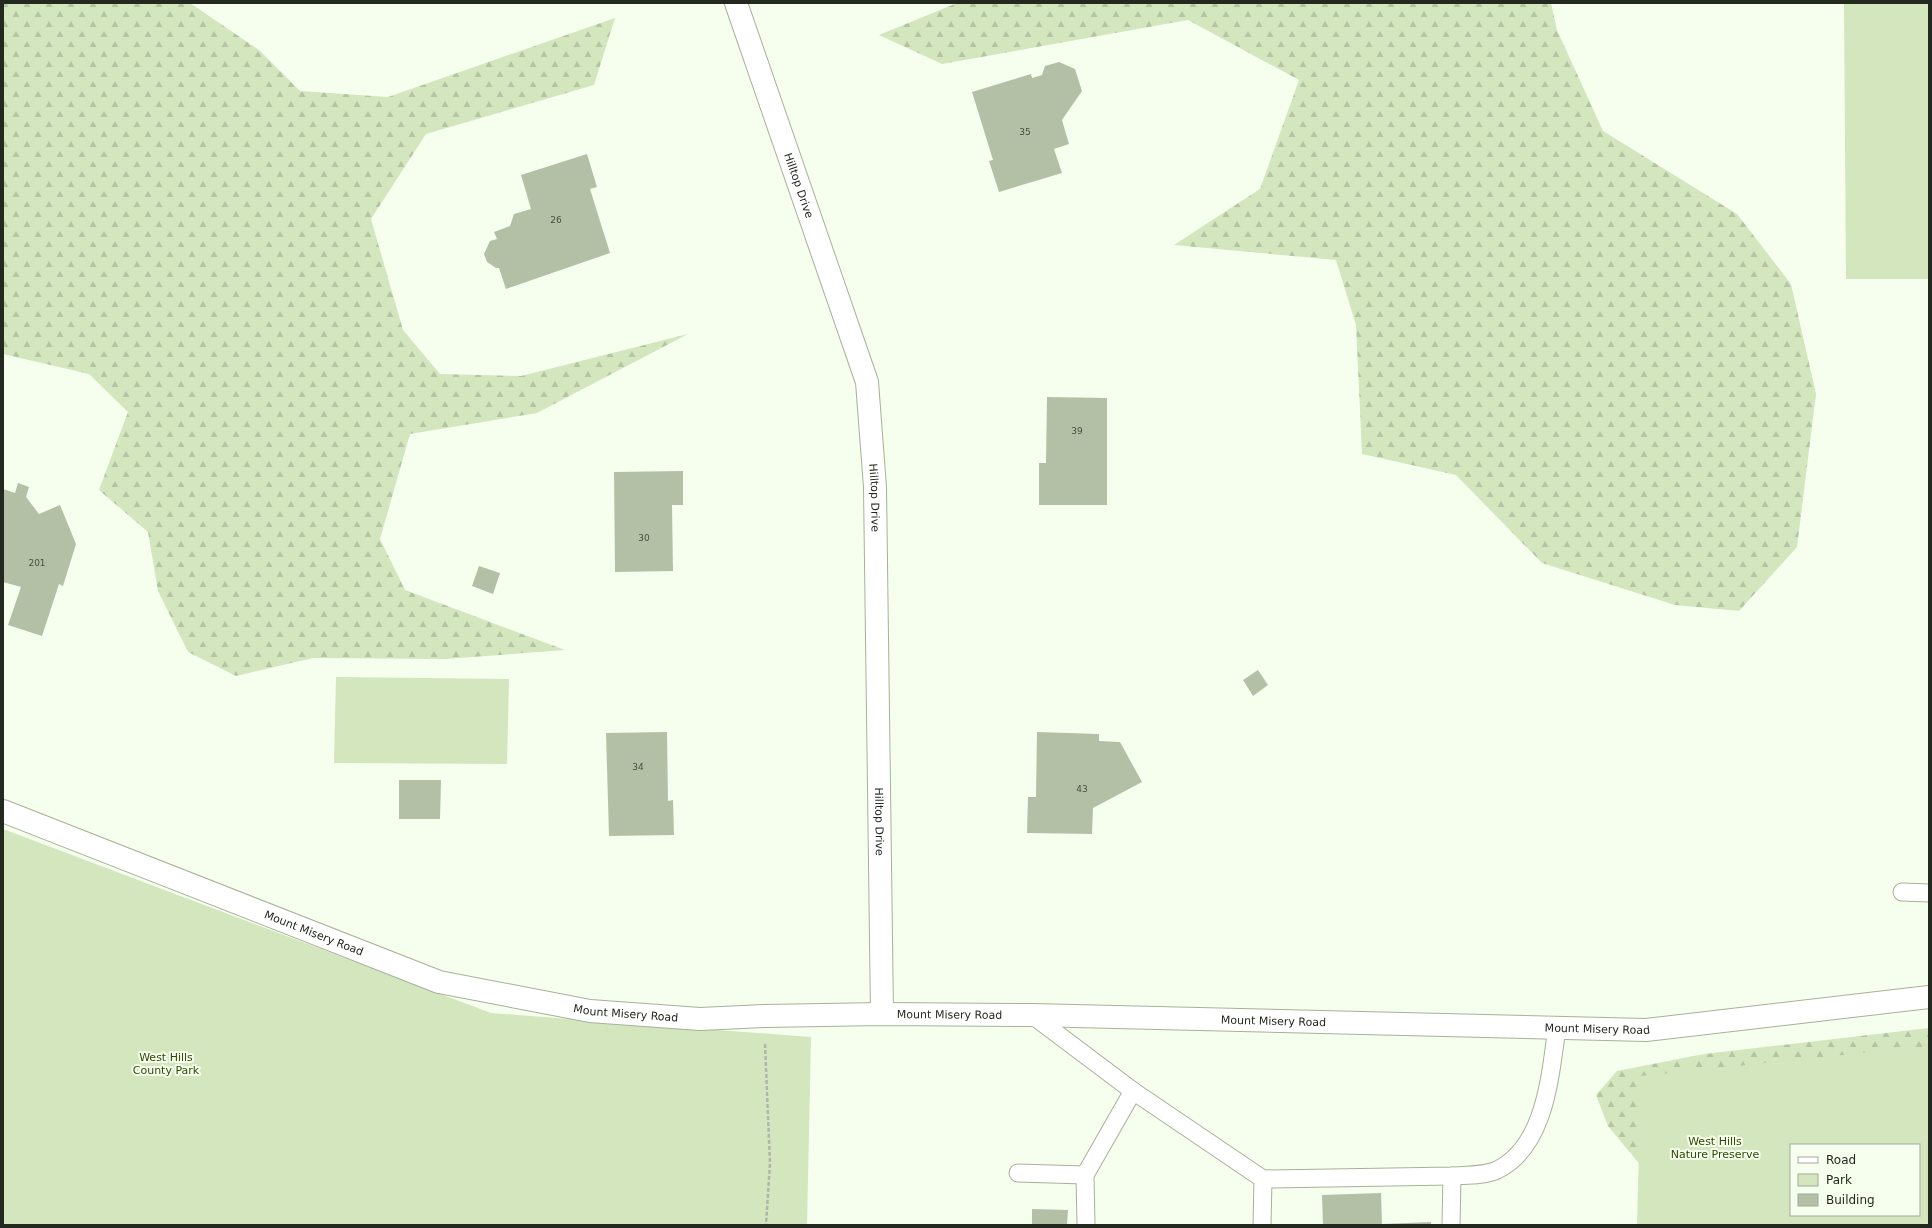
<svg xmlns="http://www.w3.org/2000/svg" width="1932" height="1228" viewBox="0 0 1932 1228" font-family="'DejaVu Sans',sans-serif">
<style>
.forest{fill:url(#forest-firs);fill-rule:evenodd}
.park{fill:#d3e6be;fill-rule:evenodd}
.building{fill:#b3c0a6}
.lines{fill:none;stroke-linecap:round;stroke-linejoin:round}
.service-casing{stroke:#a5b298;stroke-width:19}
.minor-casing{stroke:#a5b298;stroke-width:24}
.path{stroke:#b0b7a9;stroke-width:2.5;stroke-dasharray:4 2;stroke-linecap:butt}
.service{stroke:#fff;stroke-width:17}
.minor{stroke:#fff;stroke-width:22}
.labels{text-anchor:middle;stroke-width:4;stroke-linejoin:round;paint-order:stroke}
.number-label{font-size:9px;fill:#484f41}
.street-label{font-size:11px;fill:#24291f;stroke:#f6feee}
.park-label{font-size:11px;fill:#304a01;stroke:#f6feee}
</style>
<defs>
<pattern id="forest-firs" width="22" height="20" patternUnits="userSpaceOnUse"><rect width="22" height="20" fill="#d3e6be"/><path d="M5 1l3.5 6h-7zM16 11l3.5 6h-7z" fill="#b5c5a3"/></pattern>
</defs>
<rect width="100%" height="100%" fill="#f6feee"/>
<!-- forest -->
<g class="forest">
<polygon points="3,3 190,3 259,50 300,91 388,97 615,18 594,85 426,134 371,219 403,330 440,374 521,376 688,334 537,413 410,434 380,539 405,590 565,650 446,659 313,658 236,676 188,652 158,591 148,532 99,490 128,412 89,374 3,354"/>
<polygon points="957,3 1551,3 1557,30 1603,131 1737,214 1791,284 1816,394 1797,547 1739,611 1675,605 1542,563 1456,475 1362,454 1356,325 1336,260 1174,245 1260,189 1299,80 1188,20 942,64 879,35"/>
<path d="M1929,1028V1225H1651L1652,1179L1608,1126L1596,1095L1617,1071L1704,1054ZM1791,1145H1919V1215H1791Z"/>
</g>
<!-- park -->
<g class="park">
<polygon points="1844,3 1929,3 1929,279 1846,279"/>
<polygon points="336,677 509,679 507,764 334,763"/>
<polygon points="3,829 491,1013 811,1037 807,1225 3,1225"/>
<path d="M1929,1046V1225H1637L1641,1076ZM1791,1145H1919V1215H1791Z"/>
</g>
<!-- building -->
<g class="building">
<polygon points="1059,62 1075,69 1082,91 1062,120 1069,144 1054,149 1062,173 999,192 989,161 993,160 972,92 1031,74 1032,78 1042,75 1045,66"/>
<polygon points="587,154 597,187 590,189 610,253 506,289 499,268 496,268 487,262 484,254 490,241 497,239 494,232 510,226 514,214 531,209 521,175"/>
<polygon points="1047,397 1107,398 1107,505 1039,505 1039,463 1046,463"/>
<polygon points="683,471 683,505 672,505 673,571 615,572 614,472"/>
<polygon points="18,483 29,487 26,497 39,514 60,505 76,544 63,586 59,584 42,636 8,625 21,587 3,582 3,489 15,493"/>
<polygon points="479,566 500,573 493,594 472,586"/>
<polygon points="1258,670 1268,685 1253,696 1243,680"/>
<polygon points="667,732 668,801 673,800 674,835 609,836 606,733"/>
<polygon points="1037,732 1099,734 1099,741 1120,742 1142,782 1093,808 1092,834 1027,833 1028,797 1036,797"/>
<polygon points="399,780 441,780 440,819 399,819"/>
<polygon points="1381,1193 1382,1225 1323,1225 1322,1195"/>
<polygon points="1032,1209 1068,1210 1067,1225 1032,1225"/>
<polygon points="1431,1222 1431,1225 1382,1225 1382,1224"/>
</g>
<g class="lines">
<!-- service casing -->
<g class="service-casing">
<g id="service">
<polyline points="1902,892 1929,893"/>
<path d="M1032,1015L1133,1091L1263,1179L1452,1176C1466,1175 1484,1176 1497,1170C1546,1146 1550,1075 1557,1028"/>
<polyline points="1018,1173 1085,1175"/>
<polyline points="1086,1225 1085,1175 1133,1091"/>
<polyline points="1262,1225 1263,1179"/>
<polyline points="1451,1225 1452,1176"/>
</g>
</g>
<!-- minor casing -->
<g class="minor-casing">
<g id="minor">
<path id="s1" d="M736,3L867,382L875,487L882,1014"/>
<path id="s2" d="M3,811L439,982L590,1011L700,1019L764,1016L882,1014L1032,1015L1646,1030L1929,997"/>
</g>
</g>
<!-- path -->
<polyline class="path" points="765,1044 770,1163 766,1225"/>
<!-- service -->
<use href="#service" class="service"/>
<!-- minor -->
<use href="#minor" class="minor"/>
</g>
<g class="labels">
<!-- number labels -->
<g class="number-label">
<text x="1025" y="135">35</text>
<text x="556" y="223">26</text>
<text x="1077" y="434">39</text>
<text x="644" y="541">30</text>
<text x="37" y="566">201</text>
<text x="638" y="770">34</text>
<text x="1082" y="792">43</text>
</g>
<!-- street labels -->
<g class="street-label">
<text dy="4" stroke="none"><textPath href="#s1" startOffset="193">Hilltop Drive</textPath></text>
<text dy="4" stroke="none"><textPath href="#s1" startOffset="517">Hilltop Drive</textPath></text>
<text dy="4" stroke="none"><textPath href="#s1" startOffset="841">Hilltop Drive</textPath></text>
<text dy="4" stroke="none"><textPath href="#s2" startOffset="334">Mount Misery Road</textPath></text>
<text dy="4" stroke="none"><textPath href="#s2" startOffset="658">Mount Misery Road</textPath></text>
<text dy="4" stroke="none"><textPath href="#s2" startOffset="982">Mount Misery Road</textPath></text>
<text dy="4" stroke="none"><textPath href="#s2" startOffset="1306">Mount Misery Road</textPath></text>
<text dy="4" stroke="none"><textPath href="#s2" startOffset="1630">Mount Misery Road</textPath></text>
</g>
<!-- park labels -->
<g class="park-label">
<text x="166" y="1061">West Hills<tspan x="166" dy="13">County Park</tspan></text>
<text x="1715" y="1145">West Hills<tspan x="1715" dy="13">Nature Preserve</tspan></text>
</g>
</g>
<!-- border -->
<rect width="1932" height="1228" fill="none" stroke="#24291f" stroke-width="8"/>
<!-- legend -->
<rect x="1790" y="1144" width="130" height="72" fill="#f6feee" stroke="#a2a99b"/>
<rect x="1798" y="1157" width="20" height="6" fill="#ffffff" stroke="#a2a99b"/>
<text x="1826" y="1164" font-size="12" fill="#24291f">Road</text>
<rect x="1798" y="1174" width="20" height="12" fill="#d3e6be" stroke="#a2a99b"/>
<text x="1826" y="1184" font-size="12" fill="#24291f">Park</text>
<rect x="1798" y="1194" width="20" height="12" fill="#b3c0a6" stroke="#a2a99b"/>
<text x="1826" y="1204" font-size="12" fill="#24291f">Building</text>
</svg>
